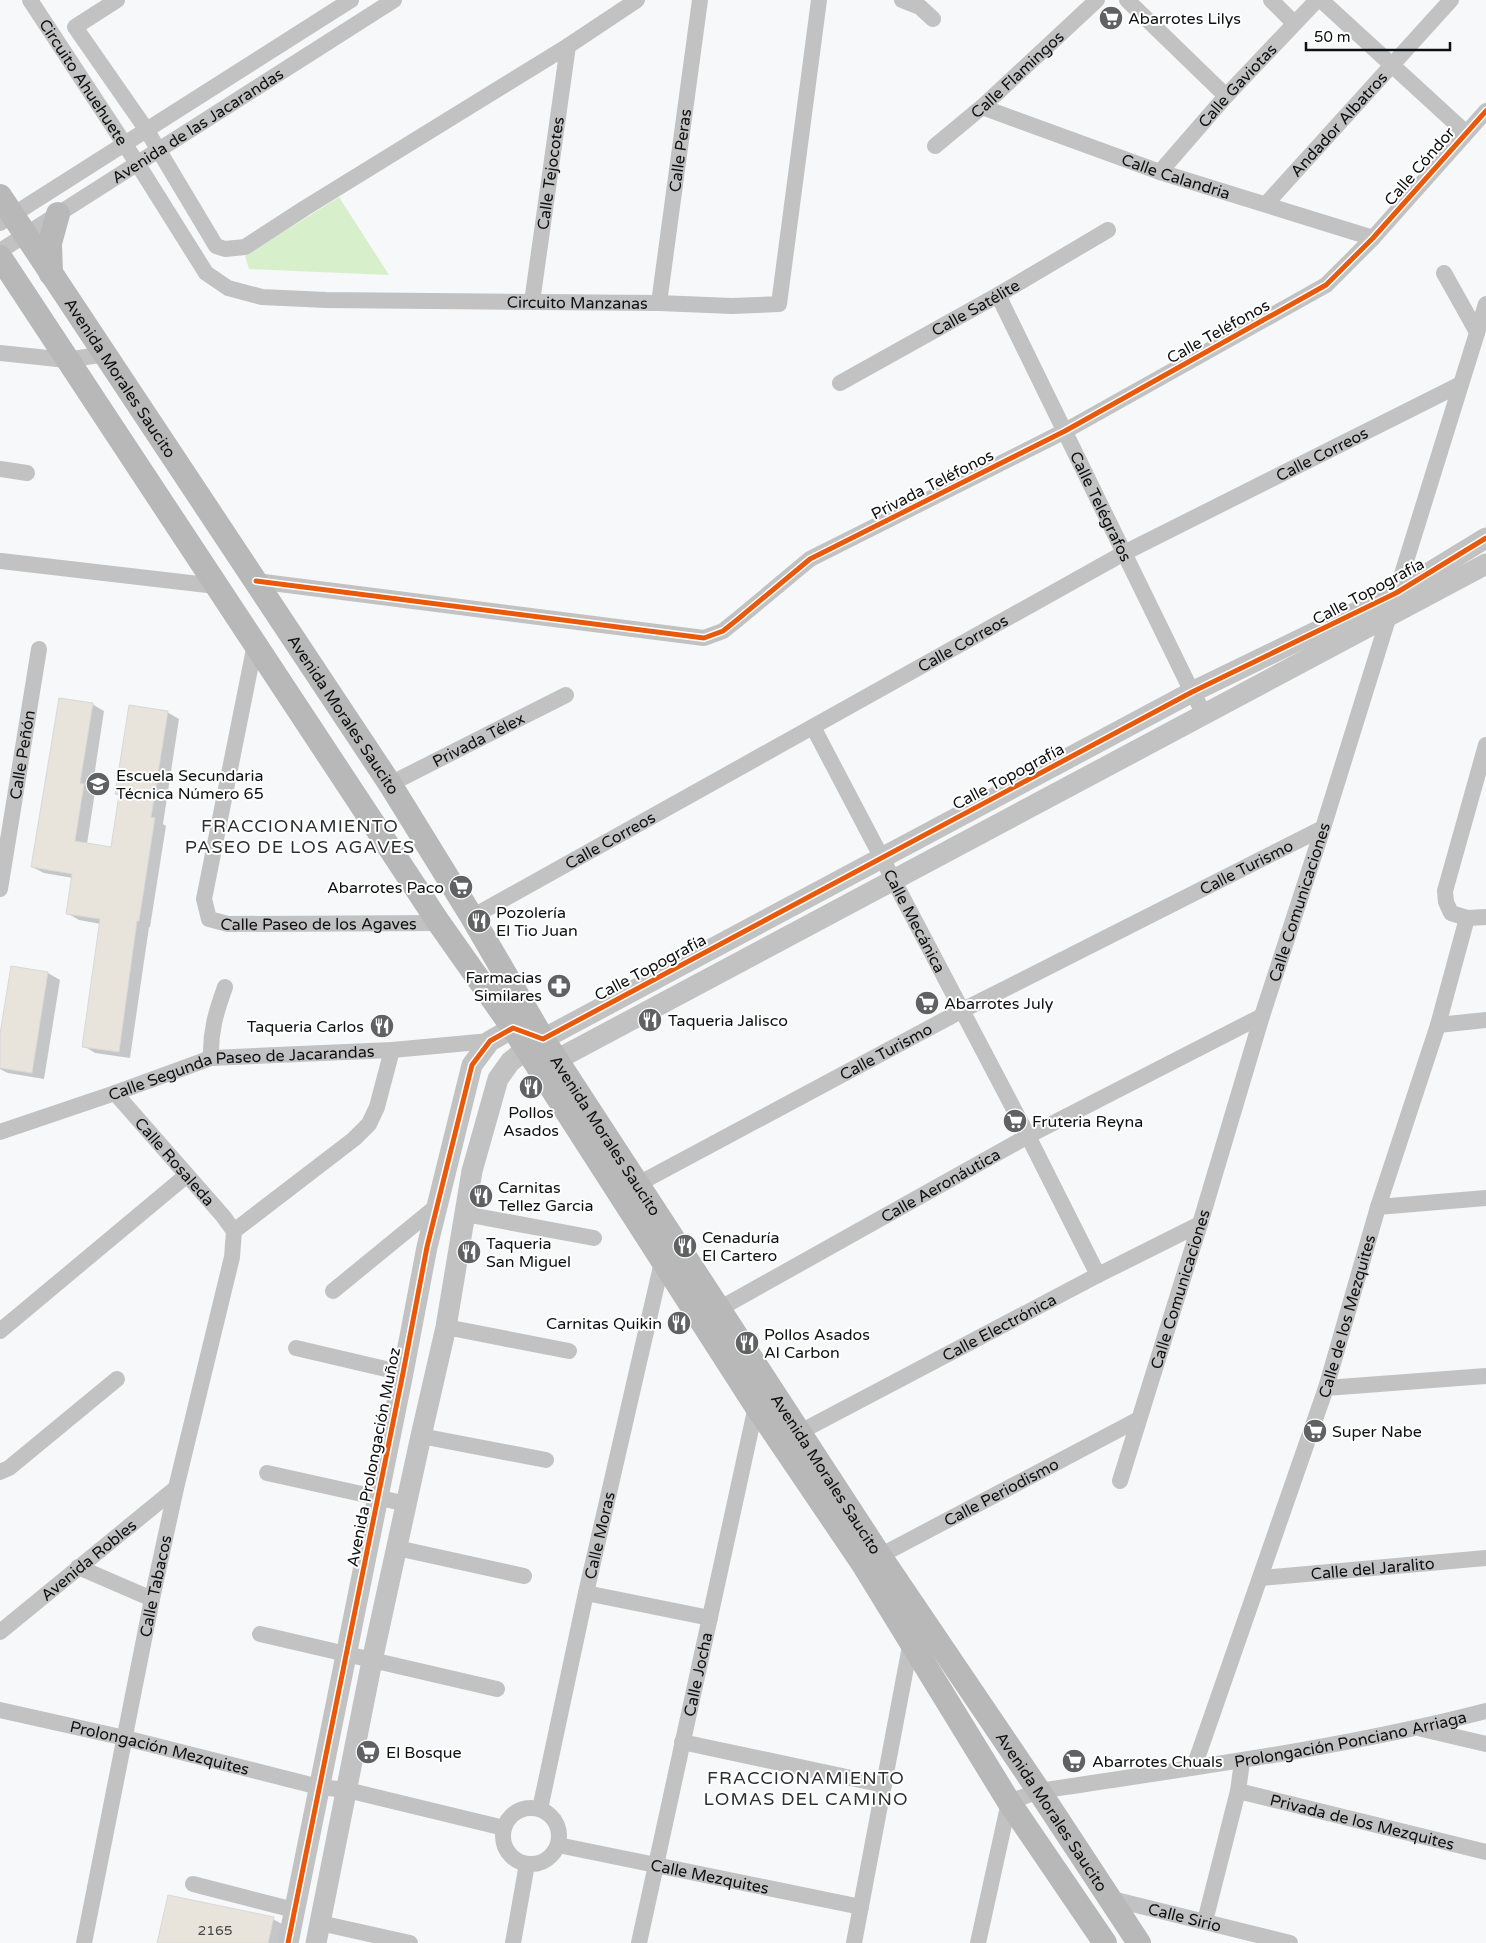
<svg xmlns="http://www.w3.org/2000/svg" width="1486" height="1943" viewBox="0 0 1486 1943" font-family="'Varela Round',sans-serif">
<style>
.green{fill:#d8efcc}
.shadow{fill:#0003}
.building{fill:#e8e4dc;stroke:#d8d8d7}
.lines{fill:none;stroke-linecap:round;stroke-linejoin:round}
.minor{stroke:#c2c2c3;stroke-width:16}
.tertiary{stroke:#c2c2c3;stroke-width:21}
.secondary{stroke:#b8b8b8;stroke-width:24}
.cycleway-casing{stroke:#fff;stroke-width:8}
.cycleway{stroke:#e8590c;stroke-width:5}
.labels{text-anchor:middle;stroke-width:4;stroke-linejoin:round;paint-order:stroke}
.number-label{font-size:14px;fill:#464645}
.poi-label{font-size:16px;fill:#0f1011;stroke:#fff;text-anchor:start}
.street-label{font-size:16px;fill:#0f1011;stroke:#fff}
.neighbourhood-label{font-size:18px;letter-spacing:1px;fill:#2c2e2f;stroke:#fff}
</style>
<rect width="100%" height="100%" fill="#f7f8f9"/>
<!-- green -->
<polygon class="green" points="339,197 389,275 249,269 245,256"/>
<!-- shadow -->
<g class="shadow">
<polygon points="92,704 104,711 92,790 95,792 87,844 112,848 167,712 179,719 163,824 166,826 150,927 149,927 130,1058 95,1053 84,1046 101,924 79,920 67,913 73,878 44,873 32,867"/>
<polygon points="12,968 48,973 60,980 44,1079 8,1073 0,1069 0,1042"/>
<polygon points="273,1919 289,1928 286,1943 158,1943"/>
</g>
<!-- building -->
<g class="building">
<polygon points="59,698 93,703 80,783 84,784 75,841 111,847 119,795 115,794 129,705 168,711 151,817 155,818 139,921 137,921 119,1052 82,1047 100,919 66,914 72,874 31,867"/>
<polygon points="11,966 48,972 32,1073 0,1068 0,1034"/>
<polygon points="168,1895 274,1917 268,1943 157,1943"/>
</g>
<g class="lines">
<!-- minor -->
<g class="minor">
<path id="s1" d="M30,0L137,163L206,273L228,288L262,297L326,300L659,303L732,306L779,304L819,0"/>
<polyline points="117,0 75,27 146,129 216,246 225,249 245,247 305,208 568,46 637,0"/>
<polyline points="902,0 920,7 933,19"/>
<polyline points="1127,0 1226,96"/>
<polyline points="1271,0 1294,23"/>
<polyline points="1321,0 1465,132"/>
<path id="s2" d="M982,107L1160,172L1373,238"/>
<path id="s3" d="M935,146L982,107L1097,0"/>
<path id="s4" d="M1160,172L1226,96L1317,0"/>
<path id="s5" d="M1266,204L1451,0"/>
<polyline points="0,223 351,0"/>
<path id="s6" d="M0,251L394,0"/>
<polyline points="1444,273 1477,332"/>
<path id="s7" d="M998,295L1192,692L1205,715"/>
<path id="s8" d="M532,302L568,46"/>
<path id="s9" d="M659,303L700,0"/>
<polyline points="0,353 67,360 105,354"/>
<path id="s10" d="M840,383L998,295L1108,230"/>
<polyline points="0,469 27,473"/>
<polyline points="1,561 216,586"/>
<polyline points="256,581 704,638 723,631 738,619 810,559 1065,431 1326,285 1373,238 1486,111"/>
<path id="s11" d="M255,644L204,899L209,919L228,924L439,923"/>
<path id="s12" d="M813,727L1028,1136L1098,1275"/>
<polyline points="1486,745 1445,891 1446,902 1451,913 1467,918 1486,917"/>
<path id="s13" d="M390,784L566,695"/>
<path id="s14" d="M0,889L39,649"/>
<path id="s15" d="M472,917L1124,553L1461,384"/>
<polyline points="1438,1025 1486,1020"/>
<path d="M211,1058C210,1032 216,1012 225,987"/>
<path id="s16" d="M115,1093L223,1216L234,1231"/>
<path id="s17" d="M0,1132L115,1093L211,1058L392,1050L490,1041"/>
<path id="s18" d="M638,1184L961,1011L1323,828"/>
<polyline points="1378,1207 1486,1198"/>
<polyline points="465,1214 594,1238"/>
<polyline points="234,1231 354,1139 369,1124 377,1107 392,1050"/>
<polyline points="333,1291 437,1206"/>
<path id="s19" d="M710,1314L1028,1136L1262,1016"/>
<polyline points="446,1327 569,1351"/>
<polyline points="0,1331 187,1175"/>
<polyline points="296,1348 403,1373"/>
<polyline points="1326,1388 1486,1376"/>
<path id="s20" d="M800,1432L1098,1275L1200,1224"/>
<polyline points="421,1436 546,1460"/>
<polyline points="0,1472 9,1468 117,1379"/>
<polyline points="267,1473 407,1504"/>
<path id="s21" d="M1120,1481L1200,1224L1262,1016L1323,828L1486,304"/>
<polyline points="397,1548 524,1576"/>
<path id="s22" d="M872,1560L1139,1419"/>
<polyline points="78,1567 152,1599"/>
<path id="s23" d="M1261,1578L1486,1558"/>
<polyline points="586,1593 710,1618"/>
<path id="s24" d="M0,1632L176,1488"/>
<polyline points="260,1634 497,1689"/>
<path id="s25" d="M0,1710L125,1738L319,1787L347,1790L504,1828"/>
<polyline points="1422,1729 1486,1744"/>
<polyline points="682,1742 884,1785"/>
<path id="s26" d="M1194,1767L1326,1388L1378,1207L1438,1025L1467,918"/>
<path id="s27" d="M1238,1791L1486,1852"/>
<circle cx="531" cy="1836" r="28"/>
<path id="s28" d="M540,1809L586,1593L662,1262"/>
<path id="s29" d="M558,1845L861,1907"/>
<polyline points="193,1884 294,1910"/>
<path id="s30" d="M1108,1898L1290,1943"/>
<polyline points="1205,1921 1238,1791 1242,1762"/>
<polyline points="320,1923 410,1943"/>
<path id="s31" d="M84,1943L152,1599L176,1488L232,1257L234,1231"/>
<polyline points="513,1943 527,1864"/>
<path id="s32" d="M639,1943L756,1406"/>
<polyline points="854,1943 911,1641"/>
<path id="s33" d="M978,1943L1009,1802L1039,1791C1189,1768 1339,1749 1486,1711"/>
</g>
<!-- tertiary -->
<g class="tertiary">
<polyline points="288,1943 403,1373 427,1247 472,1065 490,1041 513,1028 543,1039 1192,692 1396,593 1486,538"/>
<polyline points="316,1943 372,1661 421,1436 446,1327 472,1171 498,1079 510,1062 526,1049 556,1060 1486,564"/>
</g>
<!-- secondary -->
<g class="secondary">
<path id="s34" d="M0,196L390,784L472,917L543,1039L880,1556L1039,1791L1139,1943"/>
<polyline points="0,257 439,923 513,1028 756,1406 863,1564 1009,1802 1105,1943"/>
<polyline points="51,274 50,243 58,214"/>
</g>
<!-- cycleway casing -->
<g class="cycleway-casing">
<g id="cycleway">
<polyline points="256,581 704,638 723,631 738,619 810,559 1065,431 1326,285 1373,238 1486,111"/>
<polyline points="288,1943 403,1373 427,1247 472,1065 490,1041 513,1028 543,1039 1192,692 1396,593 1486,538"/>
</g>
</g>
<!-- cycleway -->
<use href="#cycleway" class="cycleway"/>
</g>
<!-- icons -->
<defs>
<g id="supermarket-disc" transform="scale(1.25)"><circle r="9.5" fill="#606162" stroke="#fff"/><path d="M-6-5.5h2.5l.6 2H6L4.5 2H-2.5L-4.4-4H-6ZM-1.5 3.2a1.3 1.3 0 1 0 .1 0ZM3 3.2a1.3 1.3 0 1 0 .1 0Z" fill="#fff"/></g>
<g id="school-disc" transform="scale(1.25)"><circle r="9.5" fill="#606162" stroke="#fff"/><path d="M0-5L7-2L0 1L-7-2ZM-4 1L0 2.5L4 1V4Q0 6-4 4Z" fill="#fff"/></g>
<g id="restaurant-disc" transform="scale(1.25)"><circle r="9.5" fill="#606162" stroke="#fff"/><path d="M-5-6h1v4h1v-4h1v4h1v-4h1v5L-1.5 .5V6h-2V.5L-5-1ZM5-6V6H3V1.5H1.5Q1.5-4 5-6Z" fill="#fff"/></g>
<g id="pharmacy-disc" transform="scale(1.25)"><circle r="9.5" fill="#606162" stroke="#fff"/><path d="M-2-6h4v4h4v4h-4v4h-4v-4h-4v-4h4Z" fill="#fff"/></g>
</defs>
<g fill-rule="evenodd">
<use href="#supermarket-disc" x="1111" y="18"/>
<use href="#school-disc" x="98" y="784"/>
<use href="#supermarket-disc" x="461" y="887"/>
<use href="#restaurant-disc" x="479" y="921"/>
<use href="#pharmacy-disc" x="559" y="986"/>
<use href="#supermarket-disc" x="927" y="1003"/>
<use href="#restaurant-disc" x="650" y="1020"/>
<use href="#restaurant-disc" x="382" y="1026"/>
<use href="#restaurant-disc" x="531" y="1087"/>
<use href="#supermarket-disc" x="1015" y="1121"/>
<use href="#restaurant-disc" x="481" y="1196"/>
<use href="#restaurant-disc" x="685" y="1246"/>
<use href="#restaurant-disc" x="469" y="1252"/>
<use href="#restaurant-disc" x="679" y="1323"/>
<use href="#restaurant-disc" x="747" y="1343"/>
<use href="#supermarket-disc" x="1315" y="1431"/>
<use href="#supermarket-disc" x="368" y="1752"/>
<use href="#supermarket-disc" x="1074" y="1761"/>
</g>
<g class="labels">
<!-- number labels -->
<g class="number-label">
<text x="215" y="1935">2165</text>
</g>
<!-- poi labels -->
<g class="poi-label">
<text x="1128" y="24">Abarrotes Lilys</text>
<text x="116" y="781">Escuela Secundaria<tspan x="116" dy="18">Técnica Número 65</tspan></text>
<text x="444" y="893" text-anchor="end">Abarrotes Paco</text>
<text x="496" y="918">Pozolería<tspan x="496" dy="18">El Tio Juan</tspan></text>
<text x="542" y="983" text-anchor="end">Farmacias<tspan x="542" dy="18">Similares</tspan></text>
<text x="944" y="1009">Abarrotes July</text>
<text x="668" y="1026">Taqueria Jalisco</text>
<text x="364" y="1032" text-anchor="end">Taqueria Carlos</text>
<text x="531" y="1118" text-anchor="middle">Pollos<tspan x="531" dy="18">Asados</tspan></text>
<text x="1032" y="1127">Fruteria Reyna</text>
<text x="498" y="1193">Carnitas<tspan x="498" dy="18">Tellez Garcia</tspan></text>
<text x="702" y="1243">Cenaduría<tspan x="702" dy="18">El Cartero</tspan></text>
<text x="486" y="1249">Taqueria<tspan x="486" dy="18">San Miguel</tspan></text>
<text x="662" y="1329" text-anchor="end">Carnitas Quikin</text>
<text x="764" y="1340">Pollos Asados<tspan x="764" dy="18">Al Carbon</tspan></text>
<text x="1332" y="1437">Super Nabe</text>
<text x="386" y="1758">El Bosque</text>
<text x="1092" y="1767">Abarrotes Chuals</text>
</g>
<!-- street labels -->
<g class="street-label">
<text dy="6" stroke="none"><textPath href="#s3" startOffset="109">Calle Flamingos</textPath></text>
<text dy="6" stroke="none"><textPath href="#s1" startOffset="98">Circuito Ahuehuete</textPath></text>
<text dy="6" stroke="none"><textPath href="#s4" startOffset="116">Calle Gaviotas</textPath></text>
<text dy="6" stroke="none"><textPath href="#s5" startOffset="108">Andador Albatros</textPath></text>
<text dy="6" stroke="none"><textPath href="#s6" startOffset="234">Avenida de las Jacarandas</textPath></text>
<text dy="6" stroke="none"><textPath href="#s9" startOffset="154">Calle Peras</textPath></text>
<text transform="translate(1419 166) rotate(-49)" y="6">Calle Cóndor</text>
<text dy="6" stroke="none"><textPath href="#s8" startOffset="130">Calle Tejocotes</textPath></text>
<text dy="6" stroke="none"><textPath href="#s2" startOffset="206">Calle Calandria</textPath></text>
<text dy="6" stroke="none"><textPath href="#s1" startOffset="702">Circuito Manzanas</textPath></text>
<text dy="6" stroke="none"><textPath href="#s10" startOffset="155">Calle Satélite</textPath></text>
<text transform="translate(1218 331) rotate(-29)" y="6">Calle Teléfonos</text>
<text dy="6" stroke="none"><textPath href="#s34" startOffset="218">Avenida Morales Saucito</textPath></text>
<text dy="6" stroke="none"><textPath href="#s15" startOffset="968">Calle Correos</textPath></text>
<text transform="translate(932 484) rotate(-27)" y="6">Privada Teléfonos</text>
<text dy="6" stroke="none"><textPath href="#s7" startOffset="235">Calle Telégrafos</textPath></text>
<text transform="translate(1368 591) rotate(-28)" y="6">Calle Topografía</text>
<text dy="6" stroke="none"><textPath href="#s15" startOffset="562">Calle Correos</textPath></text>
<text dy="6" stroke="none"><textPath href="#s34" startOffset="622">Avenida Morales Saucito</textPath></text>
<text dy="6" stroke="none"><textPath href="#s13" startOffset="99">Privada Télex</textPath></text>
<text dy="6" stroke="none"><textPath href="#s14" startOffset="136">Calle Peñón</textPath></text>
<text transform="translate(1008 776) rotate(-28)" y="6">Calle Topografía</text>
<text dy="6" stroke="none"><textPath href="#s15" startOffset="158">Calle Correos</textPath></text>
<text dy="6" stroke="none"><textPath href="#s18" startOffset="686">Calle Turismo</textPath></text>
<text dy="6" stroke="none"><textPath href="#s21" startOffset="606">Calle Comunicaciones</textPath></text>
<text dy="6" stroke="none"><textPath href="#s12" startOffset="219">Calle Mecánica</textPath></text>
<text dy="6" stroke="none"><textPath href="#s11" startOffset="391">Calle Paseo de los Agaves</textPath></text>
<text transform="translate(650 967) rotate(-28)" y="6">Calle Topografía</text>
<text dy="6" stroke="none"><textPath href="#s18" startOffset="281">Calle Turismo</textPath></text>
<text dy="6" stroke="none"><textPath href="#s17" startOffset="251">Calle Segunda Paseo de Jacarandas</textPath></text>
<text dy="6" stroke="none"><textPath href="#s34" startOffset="1118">Avenida Morales Saucito</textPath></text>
<text dy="6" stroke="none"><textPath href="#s16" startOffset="91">Calle Rosaleda</textPath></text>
<text dy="6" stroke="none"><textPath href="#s19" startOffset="264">Calle Aeronáutica</textPath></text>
<text dy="6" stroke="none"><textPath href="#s21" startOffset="201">Calle Comunicaciones</textPath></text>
<text dy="6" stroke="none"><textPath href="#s26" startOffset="476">Calle de los Mezquites</textPath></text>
<text dy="6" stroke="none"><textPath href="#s20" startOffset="225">Calle Electrónica</textPath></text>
<text transform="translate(373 1457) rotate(-79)" y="6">Avenida Prolongación Muñoz</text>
<text dy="6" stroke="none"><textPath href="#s34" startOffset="1522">Avenida Morales Saucito</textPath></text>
<text dy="6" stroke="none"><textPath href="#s22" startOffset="146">Calle Periodismo</textPath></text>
<text dy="6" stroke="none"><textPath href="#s28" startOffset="280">Calle Moras</textPath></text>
<text dy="6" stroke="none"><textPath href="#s24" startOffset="114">Avenida Robles</textPath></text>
<text dy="6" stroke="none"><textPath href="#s23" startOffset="112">Calle del Jaralito</textPath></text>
<text dy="6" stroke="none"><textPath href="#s31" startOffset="364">Calle Tabacos</textPath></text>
<text dy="6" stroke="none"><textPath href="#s32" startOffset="275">Calle Jocha</textPath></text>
<text dy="6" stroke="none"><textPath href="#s33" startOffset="492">Prolongación Ponciano Arriaga</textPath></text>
<text dy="6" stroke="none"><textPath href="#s25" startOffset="164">Prolongación Mezquites</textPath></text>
<text dy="6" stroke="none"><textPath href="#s34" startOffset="1928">Avenida Morales Saucito</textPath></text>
<text dy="6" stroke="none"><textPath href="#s27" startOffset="128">Privada de los Mezquites</textPath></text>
<text dy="6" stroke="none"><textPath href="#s29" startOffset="155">Calle Mezquites</textPath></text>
<text dy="6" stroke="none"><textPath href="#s30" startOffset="79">Calle Sirio</textPath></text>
</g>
<!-- neighbourhood labels -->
<g class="neighbourhood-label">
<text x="300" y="832">FRACCIONAMIENTO<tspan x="300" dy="21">PASEO DE LOS AGAVES</tspan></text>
<text x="806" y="1784">FRACCIONAMIENTO<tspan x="806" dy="21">LOMAS DEL CAMINO</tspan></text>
</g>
</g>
<!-- scale -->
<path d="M1306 42v8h144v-8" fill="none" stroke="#0f1011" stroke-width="2.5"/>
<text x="1314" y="42" font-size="15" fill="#0f1011" stroke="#ffffff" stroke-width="4" paint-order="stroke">50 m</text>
</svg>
